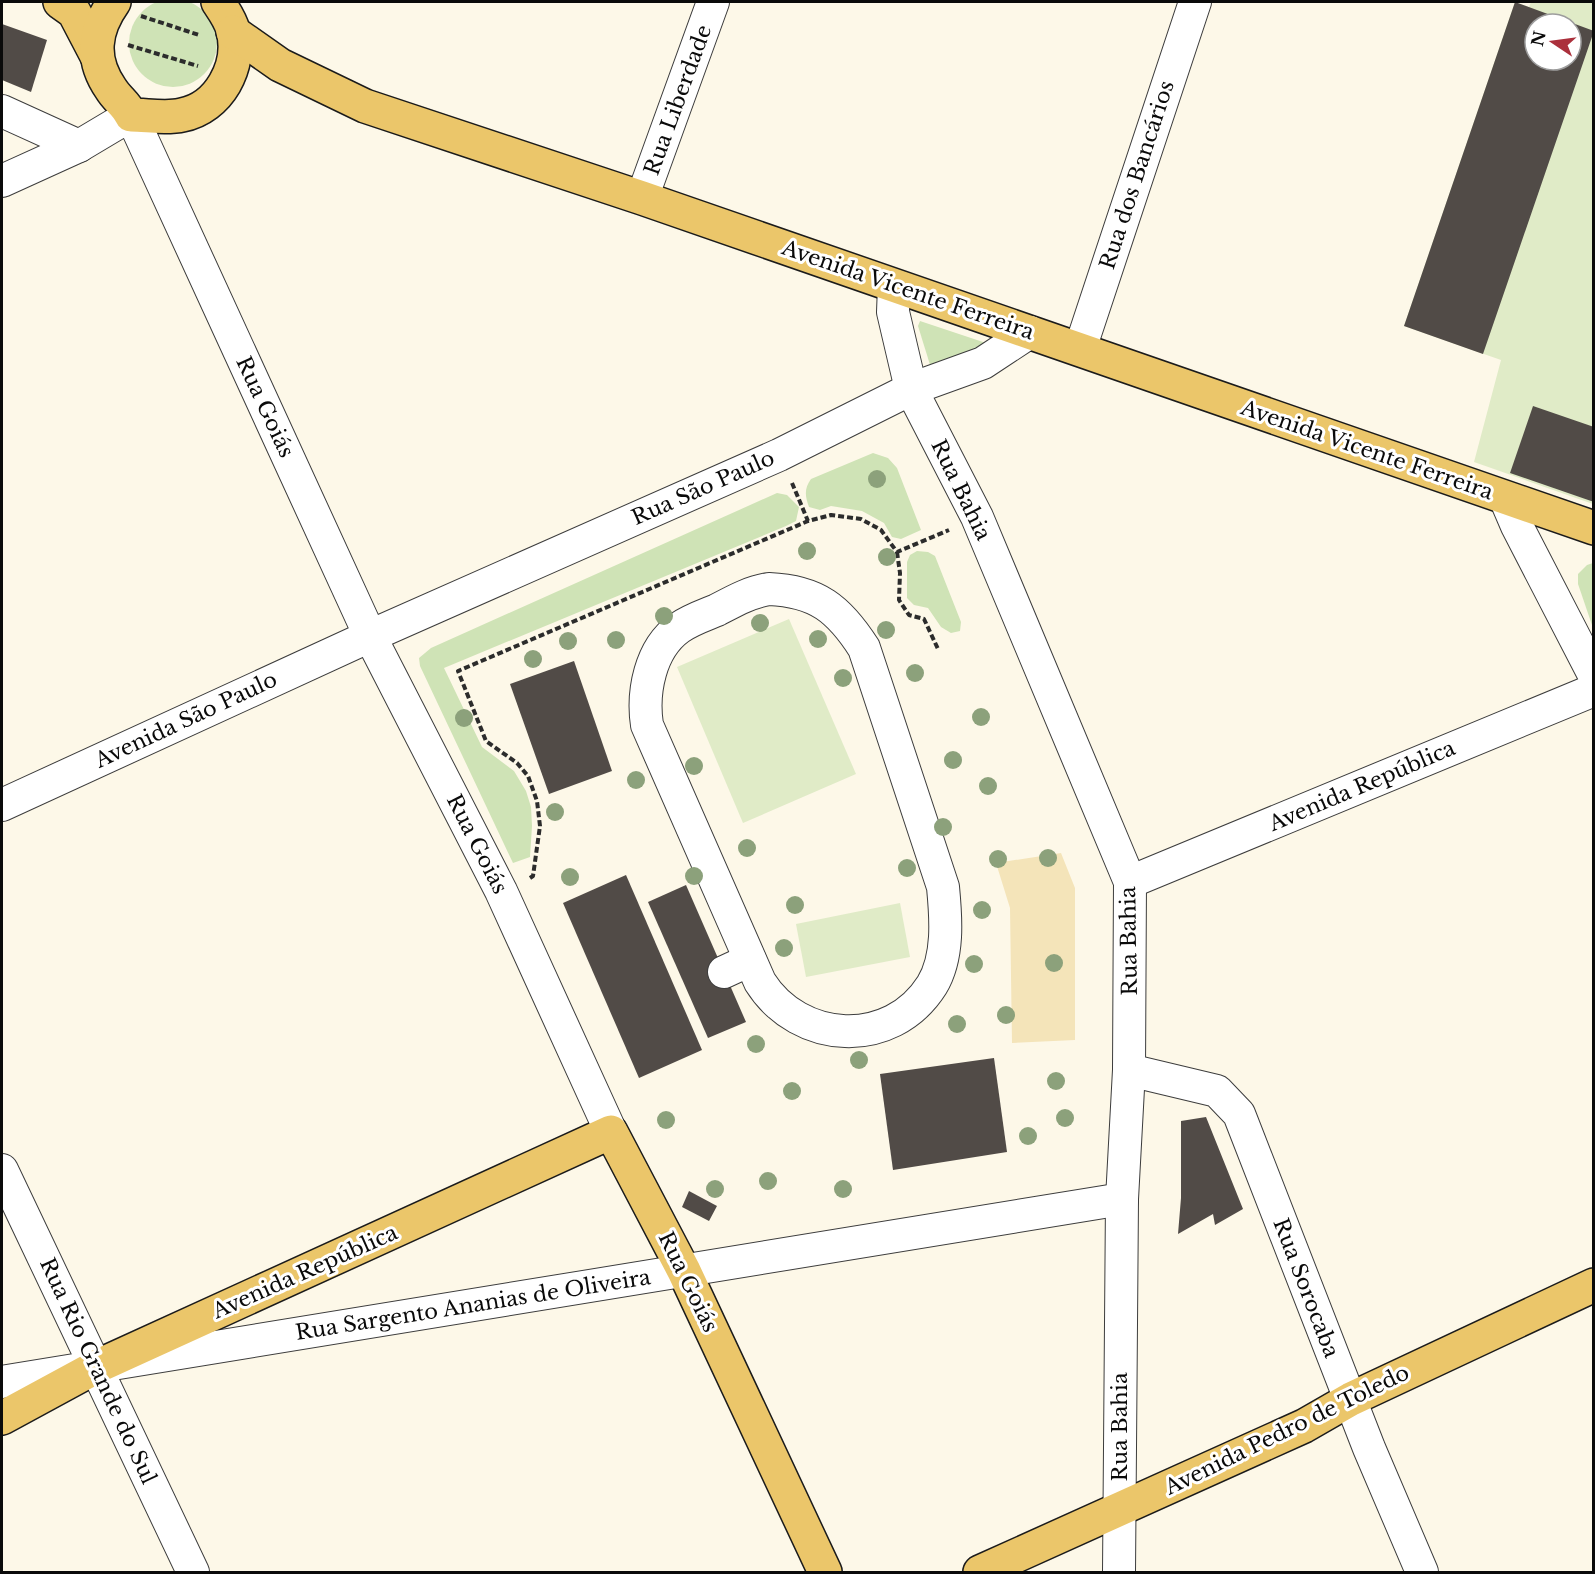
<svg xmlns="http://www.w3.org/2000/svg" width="1595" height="1574" viewBox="0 0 1595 1574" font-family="'Libre Baskerville',serif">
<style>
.green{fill:#cfe3b6}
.sand{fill:#f4e4b9}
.pitch{fill:#e0ebc7;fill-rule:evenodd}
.building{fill:#514b47;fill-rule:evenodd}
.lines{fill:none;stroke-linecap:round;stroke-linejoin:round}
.minor-casing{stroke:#3d3d3d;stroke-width:34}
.major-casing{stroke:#1b1b1b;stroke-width:36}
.path{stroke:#2c2c2c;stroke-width:4;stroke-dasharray:6 3;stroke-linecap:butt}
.minor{stroke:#fff;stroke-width:32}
.major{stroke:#ebc66a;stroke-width:33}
.tree{fill:#8ca17b}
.labels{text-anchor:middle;stroke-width:6;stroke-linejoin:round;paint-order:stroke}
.street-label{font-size:21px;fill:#0a0a0a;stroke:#fff}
</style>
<rect width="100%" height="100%" fill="#fdf8e8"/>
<!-- green -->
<g class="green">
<circle cx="173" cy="43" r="44"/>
<polygon points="920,321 986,343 931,368 918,326"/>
<path d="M873,453L888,458L897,468L921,530L901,539L892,537L884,523L862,511L831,506L820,510L809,507C805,496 804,489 811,479Z"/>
<polygon points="777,493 787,495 799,507 796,521 786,526 444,668 482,747 514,771 526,791 531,807 532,826 530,857 513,863 420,666 419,658 431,648"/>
<polygon points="917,551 928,552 935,556 961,622 960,631 951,633 941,627 928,608 914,605 907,598 907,562 910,555"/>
<polygon points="1593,563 1594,563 1593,628 1578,584 1578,574 1587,565"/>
</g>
<!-- sand -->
<polygon class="sand" points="1061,853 1075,888 1075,1040 1012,1043 1010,908 996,863"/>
<!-- pitch -->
<g class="pitch">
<path d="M1515,2L1529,7L1531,2H1593V504L1474,462L1501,360L1404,326ZM1535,24H1571V60H1535Z"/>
<polygon points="789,619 856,774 743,823 677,667"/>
<polygon points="900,903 910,957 806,977 796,924"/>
</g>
<!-- building -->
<g class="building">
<path d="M1515,2L1594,31L1483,354L1404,326ZM1535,24H1571V60H1535Z"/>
<polygon points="2,24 47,40 31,92 2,80"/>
<polygon points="1533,406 1594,427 1594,502 1510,473"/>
<polygon points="574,661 612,771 549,794 510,684"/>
<polygon points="626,875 702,1050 639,1078 563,903"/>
<polygon points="686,885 746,1022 708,1038 648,902"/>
<polygon points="994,1058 1007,1152 893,1170 880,1074"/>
<polygon points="1206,1117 1243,1209 1215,1225 1213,1214 1178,1234 1181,1198 1181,1121"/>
<polygon points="689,1191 717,1206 709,1221 682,1207"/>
</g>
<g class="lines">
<!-- minor casing -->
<g class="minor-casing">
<g id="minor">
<polyline points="2,111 79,146"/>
<polyline points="2,181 79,146 131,115 370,636 501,891 611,1132"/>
<polyline points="642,198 713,2"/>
<polyline points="894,286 893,312 911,389 977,517 1130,882 1129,1070 1122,1199 1119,1572"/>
<polyline points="1080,349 1195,2"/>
<polyline points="1505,498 1517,526 1594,675"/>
<path d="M769,589C817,591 839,609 864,648L943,887C946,918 949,957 932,985C891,1050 799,1044 760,982L647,725C642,692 650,649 679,628C690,620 705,615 717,610C734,601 750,592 769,589Z"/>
<polyline points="2,805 370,636 779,455 911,389 983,363 1030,332"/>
<polyline points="1130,882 1594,690"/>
<polyline points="724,972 750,960"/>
<polyline points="1129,1070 1217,1091 1239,1114 1369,1448 1422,1572"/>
<polyline points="2,1170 193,1572"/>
<polyline points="2,1382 1122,1199"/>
</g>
</g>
<!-- major casing -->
<g class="major-casing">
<g id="major">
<polyline points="60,2 74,12 97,56"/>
<path d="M114,2C94,30 90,59 111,89C117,99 126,104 131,115C147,115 166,119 182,115C219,108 242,66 233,30C230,19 224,11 218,2"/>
<polyline points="233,32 280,65 365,106 642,198 1594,528"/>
<polyline points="2,1418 96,1367 611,1132 684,1271 825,1572"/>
<polyline points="980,1572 1304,1426 1351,1399 1594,1285"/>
</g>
</g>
<!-- path -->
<g class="path">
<polyline points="141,16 199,35"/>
<polyline points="128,45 198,66"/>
<polyline points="792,483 808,521"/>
<polyline points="897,552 900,573 899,600 909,615 924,619 938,649"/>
<polyline points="530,878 533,876 540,826 537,801 528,776 517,763 486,741 458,671 808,521 831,515 861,519 881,530 897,552 949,530"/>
</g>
<!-- minor -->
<use href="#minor" class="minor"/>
<!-- major -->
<use href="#major" class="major"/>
</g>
<!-- trees -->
<g class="tree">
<circle cx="877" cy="479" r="9"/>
<circle cx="807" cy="551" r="9"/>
<circle cx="887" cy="557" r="9"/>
<circle cx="664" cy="616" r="9"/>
<circle cx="760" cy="623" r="9"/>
<circle cx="886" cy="630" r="9"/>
<circle cx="818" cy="639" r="9"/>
<circle cx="616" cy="640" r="9"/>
<circle cx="568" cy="641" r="9"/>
<circle cx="533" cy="659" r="9"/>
<circle cx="915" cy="673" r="9"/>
<circle cx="843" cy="678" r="9"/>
<circle cx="981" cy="717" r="9"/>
<circle cx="464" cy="718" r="9"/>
<circle cx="953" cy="760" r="9"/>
<circle cx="694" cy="766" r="9"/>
<circle cx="636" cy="780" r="9"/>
<circle cx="988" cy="786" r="9"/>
<circle cx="555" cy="812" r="9"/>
<circle cx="943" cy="827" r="9"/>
<circle cx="747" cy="848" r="9"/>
<circle cx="1048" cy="858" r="9"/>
<circle cx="998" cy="859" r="9"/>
<circle cx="907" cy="868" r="9"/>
<circle cx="694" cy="876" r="9"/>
<circle cx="570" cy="877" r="9"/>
<circle cx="795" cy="905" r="9"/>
<circle cx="982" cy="910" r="9"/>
<circle cx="784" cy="948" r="9"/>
<circle cx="1054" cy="963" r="9"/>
<circle cx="974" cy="964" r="9"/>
<circle cx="1006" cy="1015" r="9"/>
<circle cx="957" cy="1024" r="9"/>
<circle cx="756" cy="1044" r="9"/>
<circle cx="859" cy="1060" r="9"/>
<circle cx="1056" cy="1081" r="9"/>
<circle cx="792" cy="1091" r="9"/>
<circle cx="1065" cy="1118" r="9"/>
<circle cx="666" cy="1120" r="9"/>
<circle cx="1028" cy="1136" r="9"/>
<circle cx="768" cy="1181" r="9"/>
<circle cx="715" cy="1189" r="9"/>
<circle cx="843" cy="1189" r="9"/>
</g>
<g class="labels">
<!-- street labels -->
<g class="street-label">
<text transform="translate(678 100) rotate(-70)" y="7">Rua Liberdade</text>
<text transform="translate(1137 175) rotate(-72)" y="7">Rua dos Bancários</text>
<text transform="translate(908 290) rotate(19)" y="7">Avenida Vicente Ferreira</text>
<text transform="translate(265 407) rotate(65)" y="7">Rua Goiás</text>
<text transform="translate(1367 450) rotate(19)" y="7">Avenida Vicente Ferreira</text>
<text transform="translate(703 488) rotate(-24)" y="7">Rua São Paulo</text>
<text transform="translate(961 490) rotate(64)" y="7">Rua Bahia</text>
<text transform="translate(186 720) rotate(-25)" y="7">Avenida São Paulo</text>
<text transform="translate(1362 786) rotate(-23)" y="7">Avenida República</text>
<text transform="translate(477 844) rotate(63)" y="7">Rua Goiás</text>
<text transform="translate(1129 941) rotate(-91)" y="7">Rua Bahia</text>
<text transform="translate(305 1272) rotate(-24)" y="7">Avenida República</text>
<text transform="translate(688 1282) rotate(64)" y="7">Rua Goiás</text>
<text transform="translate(1306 1288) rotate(69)" y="7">Rua Sorocaba</text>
<text transform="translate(473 1305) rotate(-9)" y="7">Rua Sargento Ananias de Oliveira</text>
<text transform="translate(98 1371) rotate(65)" y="7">Rua Rio Grande do Sul</text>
<text transform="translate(1120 1427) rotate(-90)" y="7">Rua Bahia</text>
<text transform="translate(1287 1430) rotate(-26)" y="7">Avenida Pedro de Toledo</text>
</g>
</g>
<!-- border -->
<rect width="1595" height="1574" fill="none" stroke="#0a0a0a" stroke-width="6"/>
<!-- north arrow -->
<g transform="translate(1553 42) rotate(283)"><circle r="28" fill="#ffffff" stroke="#9d9d9d" stroke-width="1.5"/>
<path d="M0-4.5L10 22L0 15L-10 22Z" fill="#ab303c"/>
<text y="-9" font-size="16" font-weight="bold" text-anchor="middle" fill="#0a0a0a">N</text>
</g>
</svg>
